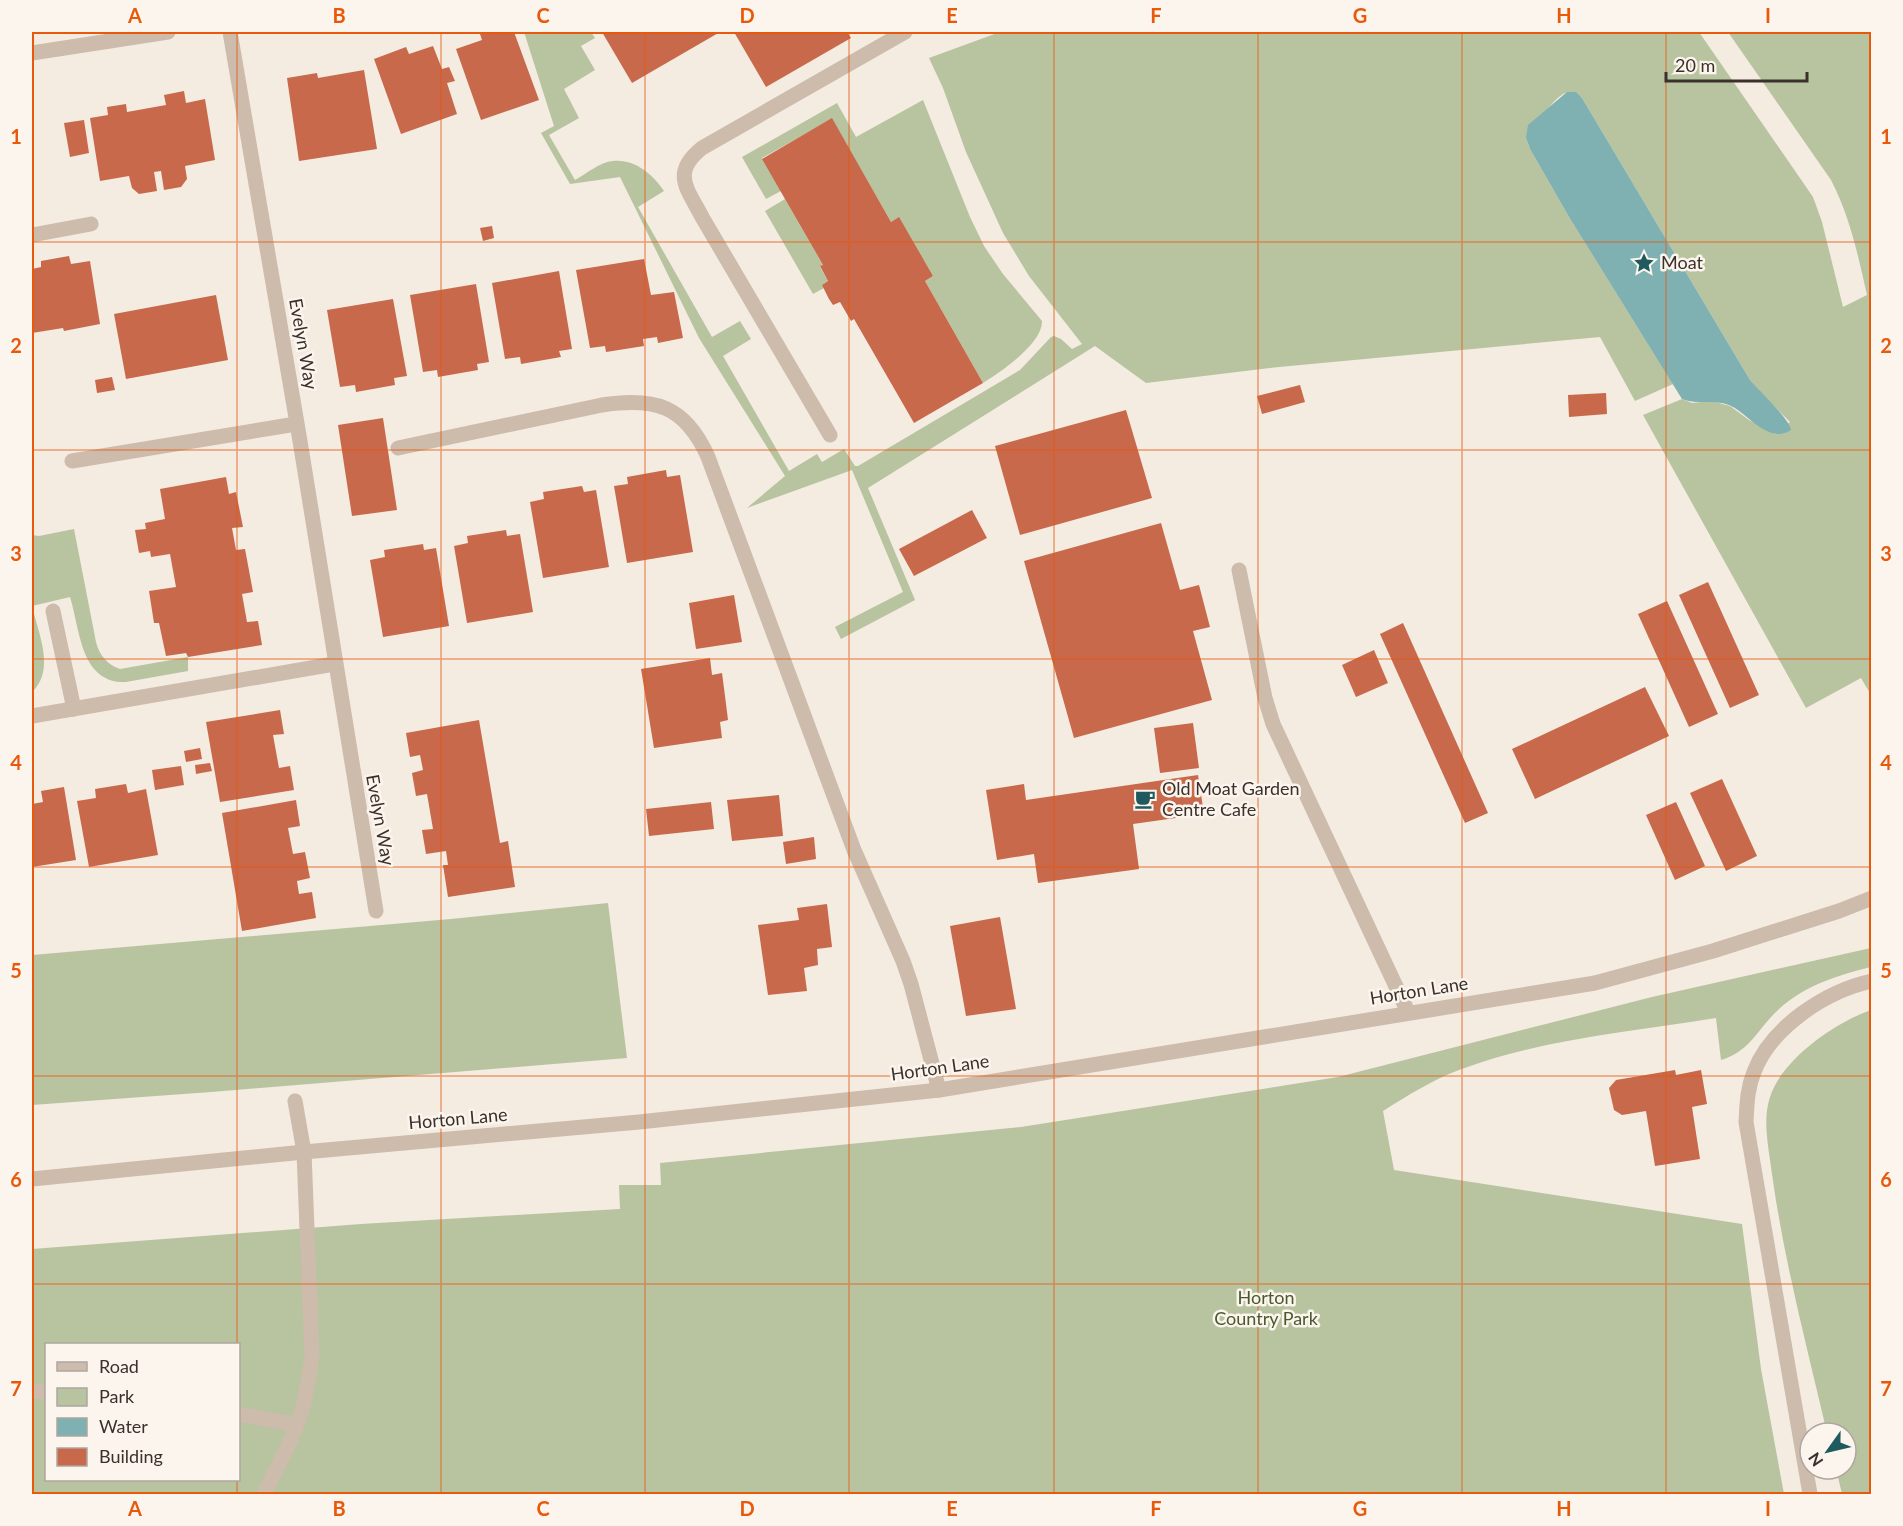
<svg xmlns="http://www.w3.org/2000/svg" width="1903" height="1526" viewBox="0 0 1903 1526" font-family="Lato,sans-serif">
<style>
.green{fill:#b8c4a0;fill-rule:evenodd}
.water{fill:#7fb0b2}
.building{fill:#c8694b}
.lines{fill:none;stroke-linecap:round;stroke-linejoin:round}
.service{stroke:#cdbbac;stroke-width:15}
.minor{stroke:#cdbbac;stroke-width:15}
.tertiary{stroke:#cdbbac;stroke-width:15}
.grid{fill:none;stroke:#e8590c;stroke-width:1.5;stroke-opacity:0.55}
.labels{text-anchor:middle;stroke-width:5;stroke-linejoin:round;paint-order:stroke}
.poi-label{font-size:18px;fill:#3b302b;stroke:#fbf5ee;text-anchor:start}
.street-label{font-size:18px;fill:#3b302b;stroke:#fbf5ee}
.park-label{font-size:18px;fill:#4a5a2e;stroke:#fbf5ee}
.neatline{fill:none;stroke:#e8590c;stroke-width:2}
.grid-label{font-size:20px;text-anchor:middle;font-weight:bold;fill:#e8590c}
</style>
<rect width="100%" height="100%" fill="#f4ebe1"/>
<!-- green -->
<g class="green">
<path d="M524,32H591L595,38L581,46L595,70L564,89L579,118L549,135L575,180C586,174 600,162 613,161C636,159 653,175 664,191L638,207L712,337L740,321L751,339L723,356L789,471L817,454L822,462L844,449L855,466H858L1020,370L1051,337L1054,336L1061,339L1072,349L1082,344L1029,276L1003,233L966,152L943,88L929,58L1000,32H1699L1813,197L1822,222L1843,307L1867,295C1858,255 1850,217 1831,180L1728,32H1871V695L1861,678L1806,708L1643,415L1682,399L1692,403L1711,401L1730,406L1749,420L1775,434L1790,422L1761,393L1750,380L1582,98C1577,94 1572,90 1565,93C1553,98 1535,127 1526,138L1530,149L1569,217L1673,384L1635,401L1600,337L1279,367L1146,383L1095,346L868,488L915,600L841,639L835,627L903,592L852,470L747,508L785,476L699,338L620,177L570,184L541,133L554,126Z"/>
<path d="M923,100L970,217L984,246L1003,274L1042,321C1043,343 1001,372 983,383L925,281L933,276L898,218L891,222L832,119L762,158L781,191L766,199L742,157L837,103L856,137Z"/>
<polygon points="785,199 823,265 820,267 828,281 822,285 824,288 813,294 765,211"/>
<path d="M74,529L96,642C99,655 108,665 120,669L188,657V671L126,682C80,684 80,628 70,597L32,606C38,633 56,670 32,692V535L39,536Z"/>
<polygon points="608,903 627,1058 211,1092 32,1105 32,955 451,919"/>
<path d="M1871,948V967C1839,975 1805,985 1779,1009C1758,1028 1751,1051 1721,1060L1716,1018C1630,1032 1541,1039 1459,1070C1432,1080 1407,1096 1383,1111L1394,1170L1742,1224L1761,1369L1784,1494H32V1249L361,1224L620,1209L619,1185H661L660,1163L1021,1127L1338,1077L1652,997ZM46,1344H238V1480H46Z"/>
<path d="M1871,1010V1494H1842L1836,1469H1846V1433H1827C1807,1347 1784,1261 1772,1174C1769,1149 1762,1121 1770,1097C1782,1059 1836,1022 1871,1010Z"/>
</g>
<!-- water -->
<path class="water" d="M1567,92H1576L1582,98L1750,380C1760,392 1789,418 1791,430C1768,445 1748,413 1729,405C1713,399 1697,405 1682,399L1569,217L1530,149L1526,138L1528,125Z"/>
<!-- building -->
<g class="building">
<polygon points="489,32 514,32 539,100 481,120 456,49 482,40 480,34"/>
<polygon points="602,32 720,32 632,83"/>
<polygon points="734,32 847,32 851,38 766,87"/>
<polygon points="433,46 442,69 449,67 455,81 447,83 457,114 401,134 374,59 406,47 409,54"/>
<polygon points="364,70 377,149 299,161 287,78 317,73 318,78"/>
<polygon points="184,91 186,103 205,99 215,160 185,166 187,179 181,187 164,190 161,171 154,172 157,191 139,194 132,188 129,176 100,181 90,118 108,115 107,107 126,104 127,112 166,105 164,95"/>
<polygon points="832,118 891,222 899,217 933,276 925,281 983,383 914,423 854,319 851,321 840,302 833,305 829,299 822,285 828,281 820,266 823,265 762,159"/>
<polygon points="84,120 89,153 70,157 64,123"/>
<polygon points="492,226 494,238 483,241 480,228"/>
<polygon points="69,256 71,264 90,261 100,324 64,331 63,328 32,333 32,269 41,267 41,261"/>
<polygon points="644,259 651,295 674,292 683,338 658,343 657,337 643,339 644,346 606,352 605,346 590,348 576,270"/>
<polygon points="559,271 572,349 559,351 561,357 521,364 520,357 505,359 492,283"/>
<polygon points="476,284 489,362 477,364 478,370 438,377 437,370 423,372 410,295"/>
<polygon points="216,295 228,360 126,379 114,314"/>
<polygon points="393,299 407,376 394,378 395,385 356,392 355,385 340,387 327,310"/>
<polygon points="112,377 115,390 97,393 95,380"/>
<polygon points="1300,385 1305,402 1262,414 1257,396"/>
<polygon points="1606,393 1607,414 1569,417 1568,395"/>
<polygon points="1126,410 1152,498 1020,535 995,446"/>
<polygon points="383,418 397,510 352,516 338,425"/>
<polygon points="666,470 667,477 680,475 693,552 627,563 614,486 628,484 627,477"/>
<polygon points="226,477 229,494 236,492 243,527 232,528 236,550 245,549 253,592 242,594 247,622 258,621 262,645 188,657 186,653 166,656 159,623 154,623 149,591 176,587 170,554 151,557 150,551 139,553 135,530 146,529 145,523 165,519 160,489"/>
<polygon points="582,486 584,492 596,490 609,567 543,578 530,502 544,499 543,492"/>
<polygon points="972,510 987,538 914,576 899,549"/>
<polygon points="1161,523 1180,590 1199,585 1210,627 1193,631 1212,700 1074,738 1024,561"/>
<polygon points="506,530 507,536 520,534 533,612 467,623 454,546 468,543 467,536"/>
<polygon points="423,544 424,550 436,548 449,626 383,637 370,560 385,557 384,550"/>
<polygon points="1708,582 1759,695 1730,708 1679,595"/>
<polygon points="734,595 742,642 696,649 689,603"/>
<polygon points="1667,601 1718,714 1689,727 1638,614"/>
<polygon points="1403,623 1488,813 1465,823 1380,634"/>
<polygon points="1374,650 1388,683 1356,697 1342,665"/>
<polygon points="710,658 712,675 722,673 725,696 728,720 720,722 722,738 654,748 641,669"/>
<polygon points="1645,687 1669,736 1535,799 1512,749"/>
<polygon points="280,710 284,734 273,735 279,768 290,766 294,790 220,802 206,722"/>
<polygon points="479,720 500,843 508,841 515,887 448,897 443,865 448,865 446,851 426,854 422,830 433,829 427,794 416,796 412,773 423,770 420,755 410,757 406,733"/>
<polygon points="1193,723 1199,768 1160,773 1154,728"/>
<polygon points="200,748 202,759 186,762 184,751"/>
<polygon points="210,763 212,771 196,774 195,765"/>
<polygon points="181,766 184,785 155,790 152,770"/>
<polygon points="1198,775 1204,814 1133,824 1139,869 1038,883 1034,854 997,860 986,790 1024,784 1026,800"/>
<polygon points="1722,779 1757,856 1726,871 1690,793"/>
<polygon points="126,784 128,793 146,789 158,855 89,867 77,801 96,798 95,789"/>
<polygon points="64,787 76,860 32,867 32,804 43,802 41,791"/>
<polygon points="779,795 783,836 732,841 727,800"/>
<polygon points="296,800 300,826 288,828 293,854 305,852 310,878 297,881 299,894 312,892 316,918 242,931 222,813"/>
<polygon points="711,802 714,829 649,836 646,809"/>
<polygon points="1676,802 1705,866 1675,880 1646,815"/>
<polygon points="814,837 816,859 786,864 783,842"/>
<polygon points="827,904 832,947 817,949 818,965 804,968 807,991 768,995 758,925 799,920 797,908"/>
<polygon points="1000,917 1016,1009 966,1016 950,926"/>
<polygon points="1675,1070 1676,1075 1701,1070 1707,1104 1692,1107 1700,1159 1655,1166 1646,1111 1622,1115 1614,1110 1609,1088 1616,1080"/>
</g>
<g class="lines">
<!-- service -->
<g class="service">
<polyline points="72,461 296,424"/>
<polyline points="1239,570 1265,698 1273,724 1408,1012"/>
<polyline points="32,1391 46,1392"/>
<polyline points="238,1414 297,1425"/>
<path d="M264,1494C274,1472 287,1451 296,1427C305,1405 308,1381 312,1358L304,1152L295,1101"/>
<path d="M1810,1494L1746,1122C1747,1105 1747,1089 1754,1072C1771,1027 1826,991 1872,981"/>
</g>
<!-- minor -->
<g class="minor">
<polyline points="230,32 300,441 376,911"/>
<polyline points="32,53 168,32"/>
<polyline points="32,235 91,224"/>
<path d="M830,435L702,217C687,188 671,173 702,148L905,32"/>
<path d="M398,448L602,405C654,397 685,405 708,457L854,850L903,961L911,984L939,1090"/>
<polyline points="53,611 74,709"/>
<polyline points="32,716 334,664"/>
</g>
<!-- tertiary -->
<polyline class="tertiary" points="32,1179 304,1152 639,1122 939,1090 1595,983 1713,951 1839,911 1872,898"/>
</g>
<!-- grid -->
<path class="grid" d="M237,32V1344M441,32V1494M645,32V1494M849,32V1494M1054,32V1494M1258,32V1494M1462,32V1494M1666,32V1494M32,242H1872M32,450H1872M32,659H1872M32,867H1872M32,1076H1872M32,1284H1872M237,1480V1494"/>
<!-- icons -->
<defs>
<g id="sight-bare" transform="scale(1.62)"><path d="M0-6L1.8-2.2L6-1.7L2.9 1.2L3.7 5.4L0 3.3L-3.7 5.4L-2.9 1.2L-6-1.7L-1.8-2.2Z" fill="#1f5a5e" stroke="#fbf5ee" stroke-width="2.5" paint-order="stroke"/></g>
<g id="cafe-bare" transform="scale(1.62)"><path d="M-5.5-4.5H6V0H3Q3 3.5 0 3.5H-2.5Q-5.5 3.5-5.5 0ZM3-3.2v2h1.7v-2ZM-6 4.5H4V6H-6Z" fill="#1f5a5e" stroke="#fbf5ee" stroke-width="2.5" paint-order="stroke"/></g>
</defs>
<g fill-rule="evenodd">
<use href="#sight-bare" x="1644" y="263"/>
<use href="#cafe-bare" x="1145" y="799"/>
</g>
<g class="labels">
<!-- poi labels -->
<g class="poi-label">
<text x="1661" y="269">Moat</text>
<text x="1162" y="795">Old Moat Garden<tspan x="1162" dy="21">Centre Cafe</tspan></text>
</g>
<!-- street labels -->
<g class="street-label">
<text transform="translate(303 344) rotate(80)" y="6">Evelyn Way</text>
<text transform="translate(380 820) rotate(80)" y="6">Evelyn Way</text>
<text transform="translate(1419 991) rotate(-9)" y="6">Horton Lane</text>
<text transform="translate(940 1068) rotate(-8)" y="6">Horton Lane</text>
<text transform="translate(458 1119) rotate(-5)" y="6">Horton Lane</text>
</g>
<!-- park labels -->
<g class="park-label">
<text x="1266" y="1304">Horton<tspan x="1266" dy="21">Country Park</tspan></text>
</g>
</g>
<!-- border -->
<rect width="1903" height="1526" fill="none" stroke="#fbf5ee" stroke-width="66"/>
<!-- legend -->
<rect x="45" y="1343" width="195" height="138" fill="#fbf5ee" stroke="#aea6a0" stroke-width="1.5"/>
<rect x="57" y="1362" width="30" height="9" fill="#cdbbac" stroke="#aea6a0" stroke-width="1.5"/>
<text x="99" y="1373" font-size="18" fill="#3b302b">Road</text>
<rect x="57" y="1388" width="30" height="18" fill="#b8c4a0" stroke="#aea6a0" stroke-width="1.5"/>
<text x="99" y="1403" font-size="18" fill="#3b302b">Park</text>
<rect x="57" y="1418" width="30" height="18" fill="#7fb0b2" stroke="#aea6a0" stroke-width="1.5"/>
<text x="99" y="1433" font-size="18" fill="#3b302b">Water</text>
<rect x="57" y="1448" width="30" height="18" fill="#c8694b" stroke="#aea6a0" stroke-width="1.5"/>
<text x="99" y="1463" font-size="18" fill="#3b302b">Building</text>
<!-- north arrow -->
<g transform="translate(1828 1451) rotate(236)"><circle r="28" fill="#fbf5ee" stroke="#aea6a0" stroke-width="1.5"/>
<path d="M0-4.5L10 22L0 15L-10 22Z" fill="#1f5a5e"/>
<text y="-9" font-size="16" font-weight="bold" text-anchor="middle" fill="#3b302b">N</text>
</g>
<!-- scale -->
<path d="M1666 72v9h141v-9" fill="none" stroke="#3b302b" stroke-width="3"/>
<text x="1675" y="72" font-size="18" fill="#3b302b" stroke="#fbf5ee" stroke-width="4.5" paint-order="stroke">20 m</text>
<rect x="33" y="33" width="1837" height="1460" class="neatline"/>
<g class="grid-label">
<text x="135" y="23">A</text>
<text x="339" y="23">B</text>
<text x="543" y="23">C</text>
<text x="747" y="23">D</text>
<text x="952" y="23">E</text>
<text x="1156" y="23">F</text>
<text x="1360" y="23">G</text>
<text x="1564" y="23">H</text>
<text x="1768" y="23">I</text>
<text x="16" y="144">1</text>
<text x="1886" y="144">1</text>
<text x="16" y="353">2</text>
<text x="1886" y="353">2</text>
<text x="16" y="561">3</text>
<text x="1886" y="561">3</text>
<text x="16" y="770">4</text>
<text x="1886" y="770">4</text>
<text x="16" y="978">5</text>
<text x="1886" y="978">5</text>
<text x="16" y="1187">6</text>
<text x="1886" y="1187">6</text>
<text x="16" y="1396">7</text>
<text x="1886" y="1396">7</text>
<text x="135" y="1516">A</text>
<text x="339" y="1516">B</text>
<text x="543" y="1516">C</text>
<text x="747" y="1516">D</text>
<text x="952" y="1516">E</text>
<text x="1156" y="1516">F</text>
<text x="1360" y="1516">G</text>
<text x="1564" y="1516">H</text>
<text x="1768" y="1516">I</text>
</g>
</svg>
